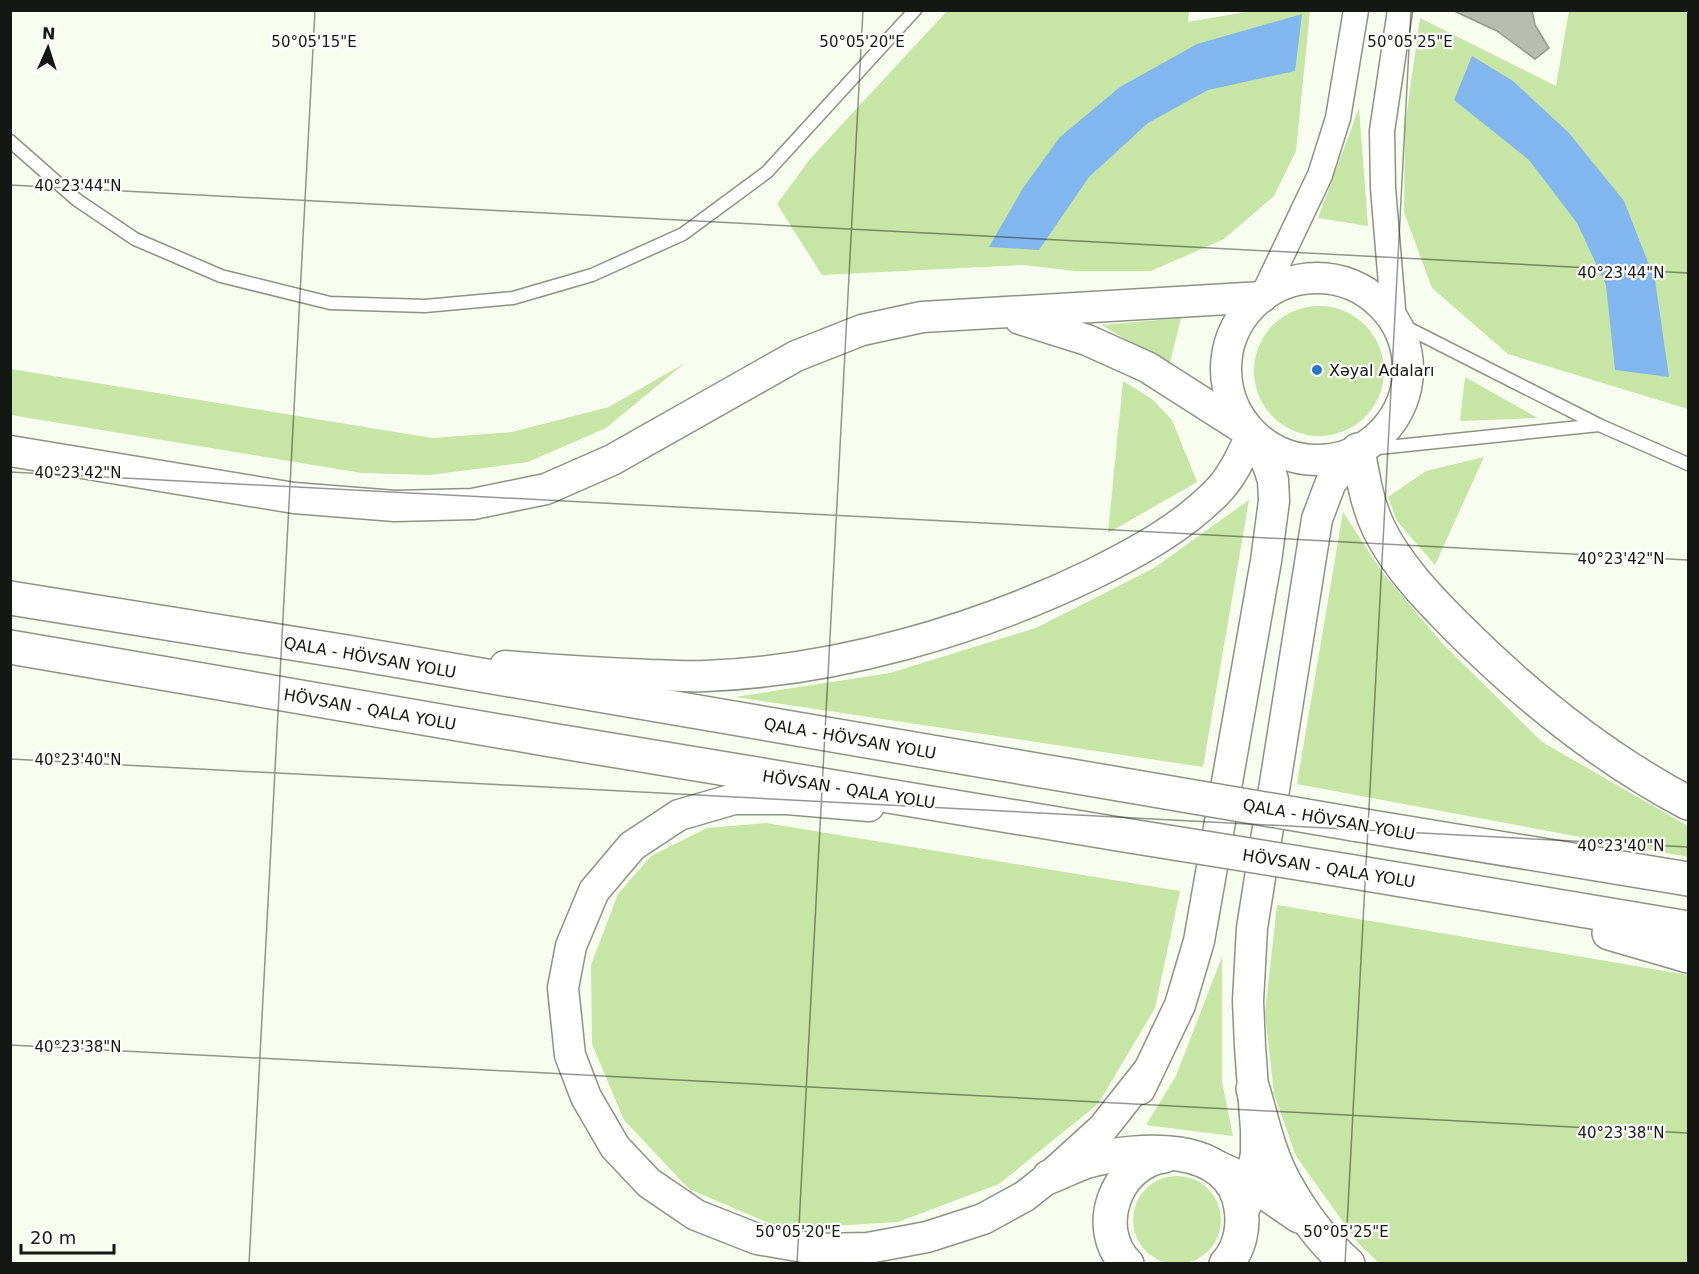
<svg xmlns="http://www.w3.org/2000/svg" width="1699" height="1274" viewBox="0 0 1699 1274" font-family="'DejaVu Sans',sans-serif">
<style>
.green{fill:#c7e5a4}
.water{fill:#82b6ef}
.building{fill:#b7bdaf;stroke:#93998c;stroke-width:1.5}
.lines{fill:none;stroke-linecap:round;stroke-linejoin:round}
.service-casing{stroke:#8c9285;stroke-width:15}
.minor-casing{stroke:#8c9285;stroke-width:27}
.tertiary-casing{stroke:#8c9285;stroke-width:33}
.secondary-casing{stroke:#8c9285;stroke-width:36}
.primary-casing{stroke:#8c9285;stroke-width:36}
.service{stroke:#fff;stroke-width:12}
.minor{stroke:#fff;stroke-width:24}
.tertiary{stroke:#fff;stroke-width:30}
.secondary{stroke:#fff;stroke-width:33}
.primary{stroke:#fff;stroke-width:33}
.primary-bridge-casing{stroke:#8c9285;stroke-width:36;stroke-linecap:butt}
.primary-bridge{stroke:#fff;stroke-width:33}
.ticks{fill:none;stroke:#141712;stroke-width:1.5;stroke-opacity:0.45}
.poi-dot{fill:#2877c7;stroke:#fff;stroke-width:2}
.labels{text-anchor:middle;stroke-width:4.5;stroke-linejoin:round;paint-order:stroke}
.poi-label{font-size:16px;fill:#141712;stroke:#fff;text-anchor:start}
.street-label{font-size:16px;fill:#141712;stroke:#fff}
.ticks-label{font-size:15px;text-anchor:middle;fill:#141712;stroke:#fff;stroke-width:4.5;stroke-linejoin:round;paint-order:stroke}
</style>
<rect width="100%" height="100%" fill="#f7fef0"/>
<!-- green -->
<g class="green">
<polygon points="947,11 1189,11 1188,22 1252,11 1310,11 1296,151 1274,196 1224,239 1151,271 1075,271 1023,265 822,275 777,204 810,159"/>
<polygon points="1569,11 1688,11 1688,409 1508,354 1432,288 1404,212 1405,126 1420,18 1556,86"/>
<polygon points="1359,108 1368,226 1318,218"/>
<circle cx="1319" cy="371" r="65"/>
<polygon points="1181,318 1169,366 1102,325"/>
<polygon points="685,363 606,428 528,462 430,475 362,473 11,415 11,369 432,438 512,432 609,407"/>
<polygon points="1465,377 1538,418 1460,421"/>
<polygon points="1123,381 1152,399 1172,420 1197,482 1108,533"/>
<polygon points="1484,457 1435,565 1397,521 1388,497 1426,471"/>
<polygon points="1249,500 1203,767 735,697 890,673 1036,628 1154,568"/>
<polygon points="1343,512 1382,572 1443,644 1542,742 1688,826 1688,857 1297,784"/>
<polygon points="766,823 1180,891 1155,1008 1098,1104 999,1184 898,1222 783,1229 689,1189 624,1120 592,1044 591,965 618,894 651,856 707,828"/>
<polygon points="1277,905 1688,975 1688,1263 1379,1263 1358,1243 1296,1156 1274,1094 1265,1013"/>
<polygon points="1222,957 1222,1081 1233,1136 1146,1125 1176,1076"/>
<circle cx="1177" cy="1220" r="44"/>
</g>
<!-- water -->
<g class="water">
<polygon points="1302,14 1295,71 1208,90 1148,123 1089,177 1039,250 989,247 1023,188 1060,137 1120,87 1197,44"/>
<polygon points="1472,56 1513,81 1569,133 1624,201 1655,280 1669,377 1615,370 1606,285 1577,223 1529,160 1454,100"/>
</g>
<!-- building -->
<polygon class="building" points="1452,10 1532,10 1535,25 1549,48 1535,59 1497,31"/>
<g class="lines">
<!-- service casing -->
<g class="service-casing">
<g id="service">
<polyline points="10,141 77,200 135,239 221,276 330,303 425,306 513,298 592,275 683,234 767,172 915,10"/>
<polyline points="1599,425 1688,464"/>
<polyline points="1359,450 1599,425 1394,321"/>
</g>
</g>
<!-- minor casing -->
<g class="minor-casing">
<g id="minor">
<polyline points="1262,297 1320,175 1338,118 1356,10"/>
<polyline points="1394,321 1383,188 1382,131 1400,10"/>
</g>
</g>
<!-- tertiary casing -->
<g class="tertiary-casing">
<g id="tertiary">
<circle cx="1317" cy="369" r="91"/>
<polyline points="1020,319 1087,340 1147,367 1252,434 1268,465 1273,480 1274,501 1266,561 1199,941 1180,1005 1140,1089"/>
<polyline points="10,451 294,498 395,506 473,504 546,489 612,460 796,356 862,330 922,317 1262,297"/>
<path d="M505,666C554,670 602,673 650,675C668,675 687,677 705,676C836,671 975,631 1093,574C1137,552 1182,528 1217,492C1233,476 1242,454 1252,434"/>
<polyline points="869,806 787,799 734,799 679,815 632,846 594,891 571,946 563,988 570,1055 586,1097 615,1147 649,1183 696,1215 757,1239 815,1249 868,1248 927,1237 983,1219 1025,1196 1049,1177 1103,1128 1148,1071"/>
<polyline points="1246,1205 1256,1154 1256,1130 1250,1046 1248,1001 1252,928 1317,519 1331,482 1358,450"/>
</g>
</g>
<!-- secondary casing -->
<g class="secondary-casing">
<g id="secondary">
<path d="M1049,1177C1062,1172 1075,1165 1088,1161C1136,1148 1232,1140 1241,1208C1244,1227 1240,1249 1226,1264"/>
<path d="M1127,1264C1092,1229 1115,1163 1164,1156"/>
</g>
</g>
<!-- primary casing -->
<g class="primary-casing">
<g id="primary">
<path d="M1358,450C1363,478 1367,504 1379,529C1398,567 1428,598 1458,628C1526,696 1603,758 1688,803"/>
<polyline points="10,598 347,652 1136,787"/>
<polyline points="10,647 551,740 1124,835"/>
<polyline points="1353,824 1688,879"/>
<polyline points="1348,871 1688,928"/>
<polyline points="1609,933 1688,956"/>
<path d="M1253,1089C1262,1120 1269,1154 1285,1183C1301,1212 1323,1242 1348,1264"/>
<polyline points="1216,1167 1251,1183 1299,1216"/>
</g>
</g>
<!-- service -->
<use href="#service" class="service"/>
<!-- minor -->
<use href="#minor" class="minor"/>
<!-- tertiary -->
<use href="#tertiary" class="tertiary"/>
<!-- secondary -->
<use href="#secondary" class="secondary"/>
<!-- primary -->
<use href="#primary" class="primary"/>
<!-- primary-bridge casing -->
<g class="primary-bridge-casing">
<g id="primary-bridge">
<polyline points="1136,787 1353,824"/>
<polyline points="1124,835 1348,871"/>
</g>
</g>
<!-- primary-bridge -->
<use href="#primary-bridge" class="primary-bridge"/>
</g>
<!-- ticks -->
<path class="ticks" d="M10,185L1688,273M10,472L1688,560M10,759L1688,847M10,1045L1688,1133M249,1264L315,10M797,1264L863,10M1345,1264L1411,10"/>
<!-- markers -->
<circle class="poi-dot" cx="1317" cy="370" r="6"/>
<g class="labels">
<!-- poi labels -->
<g class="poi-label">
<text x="1329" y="376">Xəyal Adaları</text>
</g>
<!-- street labels -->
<g class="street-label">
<text transform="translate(370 657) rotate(10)" y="6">QALA - HÖVSAN YOLU</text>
<text transform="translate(370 709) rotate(10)" y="6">HÖVSAN - QALA YOLU</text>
<text transform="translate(850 738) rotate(10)" y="6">QALA - HÖVSAN YOLU</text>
<text transform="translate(849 789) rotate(9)" y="6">HÖVSAN - QALA YOLU</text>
<text transform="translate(1329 819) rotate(10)" y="6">QALA - HÖVSAN YOLU</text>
<text transform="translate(1329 868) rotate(9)" y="6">HÖVSAN - QALA YOLU</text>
</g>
</g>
<g class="ticks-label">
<text x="314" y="47">50°05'15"E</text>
<text x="862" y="47">50°05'20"E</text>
<text x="1410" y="47">50°05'25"E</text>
<text x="78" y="191">40°23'44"N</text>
<text x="1621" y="278">40°23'44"N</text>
<text x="78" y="478">40°23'42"N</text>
<text x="1621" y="564">40°23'42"N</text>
<text x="78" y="765">40°23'40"N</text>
<text x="1621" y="851">40°23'40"N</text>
<text x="78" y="1052">40°23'38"N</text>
<text x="1621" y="1138">40°23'38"N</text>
<text x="798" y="1237">50°05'20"E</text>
<text x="1346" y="1237">50°05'25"E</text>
</g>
<!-- border -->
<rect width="1699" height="1274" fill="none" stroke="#141712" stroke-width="24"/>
<!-- north arrow -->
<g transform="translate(48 48) rotate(3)" stroke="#ffffff" stroke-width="4.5" paint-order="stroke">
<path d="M0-4.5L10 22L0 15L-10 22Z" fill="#141712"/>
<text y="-9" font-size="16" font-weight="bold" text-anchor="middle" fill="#141712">N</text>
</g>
<!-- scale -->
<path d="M21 1244v9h93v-9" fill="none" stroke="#141712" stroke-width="3"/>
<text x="30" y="1244" font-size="18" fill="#141712" stroke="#ffffff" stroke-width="4.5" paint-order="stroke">20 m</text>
</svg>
